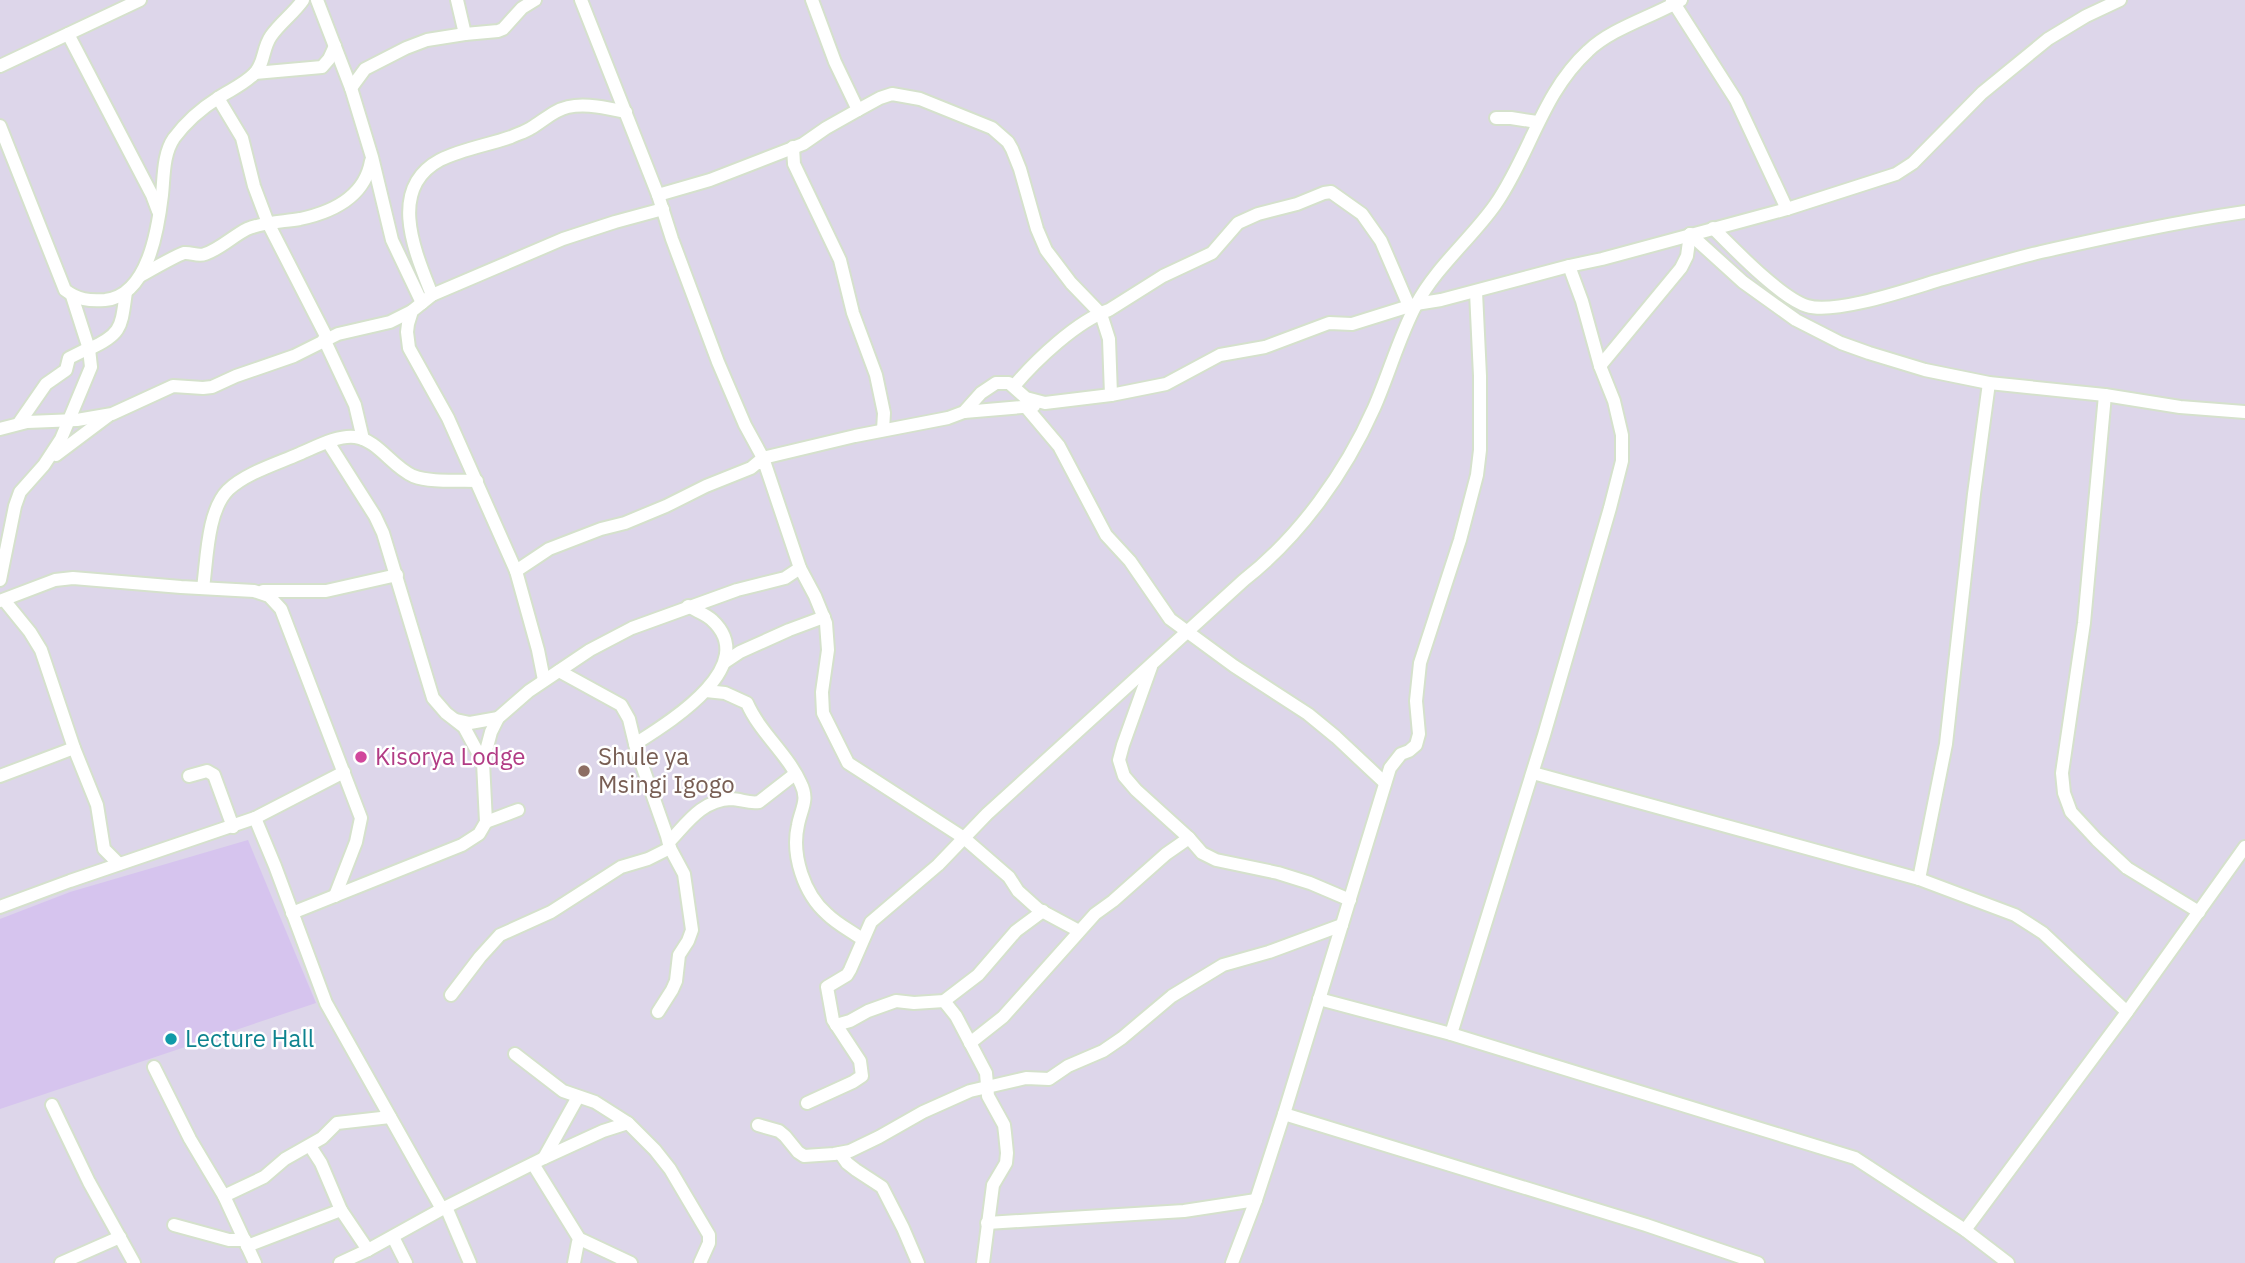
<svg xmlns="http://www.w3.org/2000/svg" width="2245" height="1263" viewBox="0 0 2245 1263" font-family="'IBM Plex Sans',sans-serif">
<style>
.education{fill:#d6c4ee}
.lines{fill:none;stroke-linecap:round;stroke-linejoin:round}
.minor-casing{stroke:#d5e1cc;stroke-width:16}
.minor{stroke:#fff;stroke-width:12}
.hotel-dot{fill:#d1479c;stroke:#fff;stroke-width:2.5}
.education-dot{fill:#8d6e63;stroke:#fff;stroke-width:2.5}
.culture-dot{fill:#0f9aa8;stroke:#fff;stroke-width:2.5}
.labels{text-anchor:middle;stroke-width:5;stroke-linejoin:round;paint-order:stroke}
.hotel-label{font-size:24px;fill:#b23c85;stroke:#fff;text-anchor:start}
.education-label{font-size:24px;fill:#785e54;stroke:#fff;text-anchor:start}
.culture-label{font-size:24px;fill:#0d838f;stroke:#fff;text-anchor:start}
</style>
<rect width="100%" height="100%" fill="#ddd6ea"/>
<!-- education -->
<polygon class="education" points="248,840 316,1003 0,1109 0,919 70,892"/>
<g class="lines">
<!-- minor casing -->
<g class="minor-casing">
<g id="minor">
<polyline points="317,0 351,88 372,157 392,240 422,303"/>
<polyline points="457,0 465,34"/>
<polyline points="581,0 658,195 672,239 718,362 745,425 763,458 855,436 948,418 964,412 981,393 996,383 1009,383 1026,398 1045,403 1111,395 1166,384 1220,355 1265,347 1329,323 1352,324 1416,304 1441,300 1569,266 1602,259 1787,209 1896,174 1913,163 1982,93 2048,39 2086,16 2120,0"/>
<polyline points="812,0 835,62 858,110"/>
<polyline points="1672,0 1736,100 1787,209"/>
<polyline points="68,34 152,195 158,211"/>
<polyline points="0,66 140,0"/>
<polyline points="255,73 322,67 329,59 335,46"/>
<polyline points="351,88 365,69 406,48 427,40 465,34 498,31 503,29 522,8 535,0"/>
<polyline points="218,98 242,138 254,186 268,223 327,338"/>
<polyline points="1496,118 1511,118 1537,122"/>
<path d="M0,126L65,290C78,300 89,301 105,300C148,296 158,229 162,195C164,176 163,154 174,138C186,122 202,108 218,98C230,90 243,85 254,74C265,63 262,49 271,36C280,23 294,13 303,0"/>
<polyline points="793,147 794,164 840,260 853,313 876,375 884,413 883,430"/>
<polyline points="658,195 710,180 803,144 826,128 858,110 880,98 892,94 920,99 992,128 1008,142 1012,149 1020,169 1037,229 1046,250 1071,283 1101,314 1109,339 1111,395"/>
<path d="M1713,228C1734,249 1781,298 1807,306C1836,315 1912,288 1943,279C1975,270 2008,260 2041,252C2108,237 2176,222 2245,212"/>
<polyline points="1690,234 1743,282 1796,320 1841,343 1869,353 1925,370 1989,383 2105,395 2180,407 2245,412"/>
<path d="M140,276C149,271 177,255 184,253C191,252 198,257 205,254C220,249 233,236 247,229C264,222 282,222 300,219C333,212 365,196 371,161"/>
<path d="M432,295C416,254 386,189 440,160C462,149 488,145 511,137C517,134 525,132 531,128C543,121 554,110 568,107C586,103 608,108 626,112"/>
<polyline points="324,339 355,405 363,439"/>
<path d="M89,349C123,334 121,326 126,292"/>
<polyline points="1600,366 1681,268 1687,256 1690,234"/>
<path d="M1014,386C1036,360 1077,321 1109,310L1163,276L1212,253L1238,223L1258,214L1297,204L1324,193L1331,192L1362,214L1381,241L1409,306"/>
<polyline points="2105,395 2084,623 2062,773 2064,793 2071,812 2097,840 2127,868 2199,912"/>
<polyline points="1026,407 1059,446 1106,535 1130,561 1170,619 1234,666 1308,714 1336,737 1385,783"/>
<polyline points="964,412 1034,406"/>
<polyline points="19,423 46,384 66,370 69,358 89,348"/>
<polyline points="0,429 27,422 77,420 112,414 173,386 203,388 212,387 236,376 294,356 338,334 390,322 412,311"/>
<polyline points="328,442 375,516 383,533 433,698 446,713 464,727 483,762"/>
<polyline points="56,455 108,416"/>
<polyline points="800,568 815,596 826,623 828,650 822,692 823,713 848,763 964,838 1009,877 1018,891 1038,909 1079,931"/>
<polyline points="0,580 15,506 20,492 44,465 61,439 91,367 89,349 72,296"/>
<path d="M203,588C207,560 207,511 228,490C246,473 276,464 299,454C316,447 337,435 355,437C378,440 392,467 413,476C432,483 457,480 477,481"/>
<polyline points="263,591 326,591 397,575"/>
<polyline points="4,600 30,632 41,650 74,748 97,805 104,849 119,864"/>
<polyline points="0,601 55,580 73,578 181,587 254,591 269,596 281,609 361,818 356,842 335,896"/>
<polyline points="725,662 740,652 789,630 824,617"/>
<polyline points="1151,667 1123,745 1119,760 1124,776 1136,790 1189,838 1202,853 1216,860 1278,873 1310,883 1350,900"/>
<polyline points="559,671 621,705 629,719 636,748 667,836 670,848 684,874 692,930 688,941 679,955 676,981 672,990 658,1012"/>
<polyline points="544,680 538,650 516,571 448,418 409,348 407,332 408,324 412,311 432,295 563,239 615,222 663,209"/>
<path d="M706,691L725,693L747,703C760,733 788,754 801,784C809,800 801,809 798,825C791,855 804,894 827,914C837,924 851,931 862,939"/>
<polyline points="456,720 470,723 498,718"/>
<path d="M635,744C668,723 762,666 712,620C706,614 696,611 688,606"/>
<polyline points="1533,773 1919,879 2015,915 2043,933 2127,1012"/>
<polyline points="0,776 74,748"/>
<polyline points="189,776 207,771 214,775 233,827"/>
<polyline points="255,818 275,866 326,1003 442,1209"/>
<polyline points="486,822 518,810"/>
<path d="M669,842C687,823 702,800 731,799C741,799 749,804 759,802L795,774"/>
<polyline points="1919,879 1946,744 1974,494 1989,383"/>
<polyline points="0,907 70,881 255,818 344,772"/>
<polyline points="292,913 462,845 479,834 486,822 483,762 491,732 498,718 529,691 590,650 632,628 737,590 785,578 800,568 763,458 751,468 706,486 666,506 625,523 601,529 549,549 516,571"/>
<polyline points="451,995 480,957 500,935 551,912 621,867 648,859 670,848"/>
<polyline points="1319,999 1451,1034 1855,1158 1965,1230 2008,1263"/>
<polyline points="944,1001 956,1016 986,1073 988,1096 1004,1125 1005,1133 1007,1153 1006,1163 993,1185 983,1263"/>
<polyline points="836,1025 850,1021 868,1011 896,1001 914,1003 944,1001 978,975 1016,931 1043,911"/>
<polyline points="1451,1034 1544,735 1610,508 1622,461 1622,435 1614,401 1600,366 1582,301 1569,266"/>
<polyline points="970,1043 1003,1017 1095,914 1113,901 1166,854 1189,838"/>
<polyline points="515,1054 563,1091 595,1102 628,1123 655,1150 670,1169 709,1235 709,1243 700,1263"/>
<polyline points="154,1067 190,1139 224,1196 255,1263"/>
<path d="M807,1103L853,1082L862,1076L860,1061L833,1020L827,987L847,975L850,970L871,922L938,865L987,814L1244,580C1300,536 1345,473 1374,408C1389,374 1399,337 1416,305C1436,267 1471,239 1495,205C1530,155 1542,93 1588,51C1612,28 1652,17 1681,0"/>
<polyline points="52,1105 89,1182 134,1263"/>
<polyline points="1284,1114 1646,1225 1758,1263"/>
<polyline points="758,1125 779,1131 785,1136 798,1152 804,1156 834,1154 850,1151 879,1137 923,1112 970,1091 1026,1078 1049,1079 1068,1066 1103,1051 1122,1038 1172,996 1223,965 1269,952 1342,925"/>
<polyline points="310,1146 321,1163 341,1210"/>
<polyline points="840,1153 847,1163 856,1170 882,1187 903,1228 918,1263"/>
<polyline points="544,1158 578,1097"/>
<polyline points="533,1164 580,1240"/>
<polyline points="224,1196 264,1177 285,1159 322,1138 337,1123 390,1117"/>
<polyline points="446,1207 470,1263"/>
<polyline points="987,1223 1184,1211 1256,1200"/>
<polyline points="174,1225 229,1240 245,1240"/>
<polyline points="1965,1230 2127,1012 2245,847"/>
<polyline points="393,1237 406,1263"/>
<polyline points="247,1246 341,1210 368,1250"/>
<polyline points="61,1263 120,1237"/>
<polyline points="340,1263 368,1250 442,1209 544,1158 603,1131 628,1123"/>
<polyline points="574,1263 578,1242 582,1240 631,1263"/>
<polyline points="1232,1263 1256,1200 1284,1114 1390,768 1401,754 1409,751 1416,745 1419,734 1416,701 1420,663 1460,540 1477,475 1480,450 1480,376 1476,292"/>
</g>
</g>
<!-- minor -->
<use href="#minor" class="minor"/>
</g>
<!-- markers -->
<circle class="hotel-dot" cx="361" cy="757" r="7"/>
<circle class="education-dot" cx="584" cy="771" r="7"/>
<circle class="culture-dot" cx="171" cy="1039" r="7"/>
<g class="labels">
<!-- hotel labels -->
<g class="hotel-label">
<text x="375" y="765">Kisorya Lodge</text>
</g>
<!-- education labels -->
<g class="education-label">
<text x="598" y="765">Shule ya<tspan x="598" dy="28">Msingi Igogo</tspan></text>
</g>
<!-- culture labels -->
<g class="culture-label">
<text x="185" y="1047">Lecture Hall</text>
</g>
</g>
</svg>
